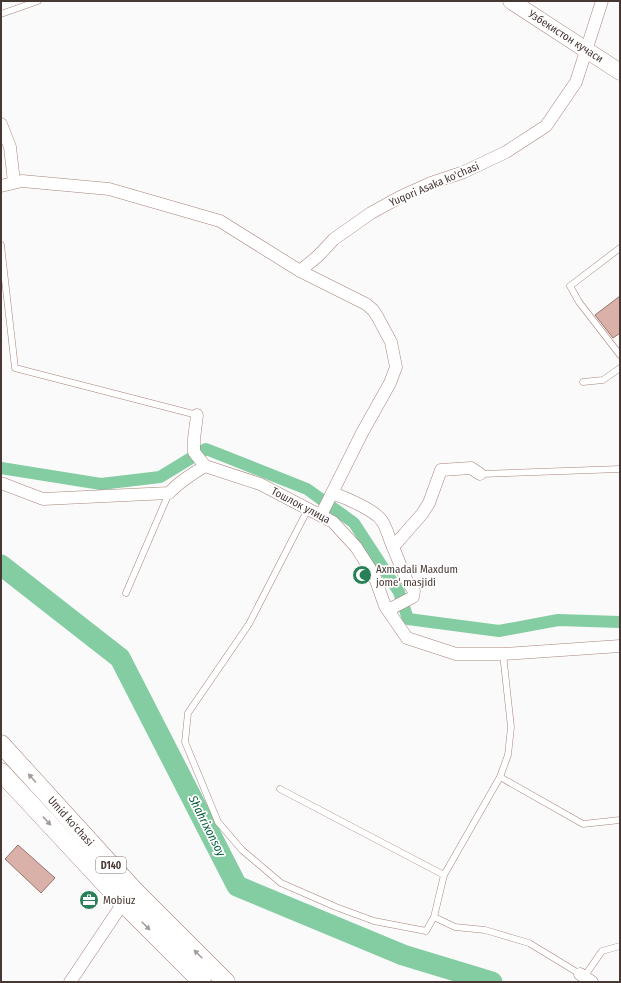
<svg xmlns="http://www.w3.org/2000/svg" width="621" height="983" viewBox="0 0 621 983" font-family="'Fira Sans Condensed',sans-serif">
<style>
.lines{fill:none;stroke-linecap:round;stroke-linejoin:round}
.canal{stroke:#84cda3;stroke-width:12}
.river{stroke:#84cda3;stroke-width:21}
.building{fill:#d9b1a8;stroke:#99746c}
.lane-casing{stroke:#a8837a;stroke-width:7}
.street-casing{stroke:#a8837a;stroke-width:13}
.secondary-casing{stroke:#a8837a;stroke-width:17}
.primary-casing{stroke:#a8837a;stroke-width:19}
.lane{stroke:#fff;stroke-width:6}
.street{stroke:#fff;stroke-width:12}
.secondary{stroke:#fff;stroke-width:16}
.primary{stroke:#fff;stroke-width:18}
.oneway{fill:#a49c9a}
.labels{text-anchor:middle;stroke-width:3.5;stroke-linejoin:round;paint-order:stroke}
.shield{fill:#fff;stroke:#7f7471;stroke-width:1}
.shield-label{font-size:10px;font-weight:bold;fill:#483834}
.street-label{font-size:11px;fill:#483834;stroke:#fff}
.poi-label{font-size:11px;fill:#483834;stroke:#fff;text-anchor:start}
.water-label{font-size:12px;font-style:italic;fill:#005e38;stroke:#fff}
</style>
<rect width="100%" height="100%" fill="#fafafa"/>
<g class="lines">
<!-- canal -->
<polyline class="canal" points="1,468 101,484 160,477 206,449 307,489 354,523 399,592 408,619 499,631 558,620 620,622"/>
<!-- river -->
<polyline class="river" points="1,565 120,658 237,886 403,955 492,982"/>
</g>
<!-- building -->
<g class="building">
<polygon points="620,296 620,333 613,338 595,315"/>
<polygon points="18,845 55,878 41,893 5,859"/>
</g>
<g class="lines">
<!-- lane casing -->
<g class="lane-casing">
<g id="lane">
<polyline points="1,14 38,1"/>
<polyline points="1,245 15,368 197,415"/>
<polyline points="620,248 570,286 579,302 620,355"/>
<polyline points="583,382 603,380 620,368"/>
<polyline points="480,474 620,469"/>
<polyline points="308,509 249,624 188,713 185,742 218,822 242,850 281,883 336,907 374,921 426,931 434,917"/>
<polyline points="126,593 169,493"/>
<polyline points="503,654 511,727 508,755 500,777 444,875 434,917 455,927 485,930 529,943 580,974"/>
<polyline points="500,777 583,824 620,820"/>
<polyline points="280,789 444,875"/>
<polyline points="584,977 602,951 620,946"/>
</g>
</g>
<!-- street casing -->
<g class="street-casing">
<g id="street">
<polyline points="1,124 10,147 14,182"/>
<polyline points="1,186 22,181 109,189 220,221 300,271 318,256 334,239 371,213 400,197 431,183 464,172 506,152 546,126 576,82 602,1"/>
<polyline points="300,271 366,304 373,310 377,316 391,342 396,367 390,383 362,433 321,515"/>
<polyline points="197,415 194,439 194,452 205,466"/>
<path d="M1,483L43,499L169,493C179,482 192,474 205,466L260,484L333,522L356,547L374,575L385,606L407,638L456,654H503L620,646"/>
<path d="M332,493C344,497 375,510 382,521C387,528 389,539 393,547L422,514L429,503L441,470L471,468L480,474"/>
<polyline points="388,610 413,597 414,591 406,579 393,547"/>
<polyline points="580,974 592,982"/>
<polyline points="70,982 123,903"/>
</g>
</g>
<!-- secondary casing -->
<g class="secondary-casing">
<polyline id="secondary" points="511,1 620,72"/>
</g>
<!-- primary casing -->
<g class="primary-casing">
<g id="primary">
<polyline points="1,744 134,890 226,982"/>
<polyline points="1,772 123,903 202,982"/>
</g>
</g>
<!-- lane -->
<use href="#lane" class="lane"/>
<!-- street -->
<use href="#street" class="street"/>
<!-- secondary -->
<use href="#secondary" class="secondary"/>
<!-- primary -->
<use href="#primary" class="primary"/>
</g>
<!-- one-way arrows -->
<defs><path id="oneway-solid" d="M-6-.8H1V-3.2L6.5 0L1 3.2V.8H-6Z"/></defs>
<g class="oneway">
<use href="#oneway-solid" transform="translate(32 778) rotate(-132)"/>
<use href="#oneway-solid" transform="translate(47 821) rotate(47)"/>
<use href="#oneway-solid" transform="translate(146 926) rotate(45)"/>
<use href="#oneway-solid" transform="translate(198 954) rotate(-135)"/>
</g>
<!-- icons -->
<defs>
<g id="mosque-disc" transform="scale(1)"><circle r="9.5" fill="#288156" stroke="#fff"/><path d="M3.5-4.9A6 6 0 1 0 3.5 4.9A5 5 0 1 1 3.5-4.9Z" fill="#fff"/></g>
<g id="office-disc" transform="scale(1)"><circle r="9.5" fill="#288156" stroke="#fff"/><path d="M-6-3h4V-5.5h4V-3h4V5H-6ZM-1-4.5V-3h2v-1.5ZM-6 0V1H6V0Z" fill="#fff"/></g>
</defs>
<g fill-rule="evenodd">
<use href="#mosque-disc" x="362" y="575"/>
<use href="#office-disc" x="89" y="900"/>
</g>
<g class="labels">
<!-- shield labels -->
<rect class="shield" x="96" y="857" width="30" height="16" rx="3"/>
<g class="shield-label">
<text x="111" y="869">D140</text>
</g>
<!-- street labels -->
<g class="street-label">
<text transform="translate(566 36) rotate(33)" y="4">Узбекистон кучаси</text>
<text transform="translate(434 184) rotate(-23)" y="4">Yuqori Asaka ko'chasi</text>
<text transform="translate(301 505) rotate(28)" y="4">Тошлок улица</text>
<text transform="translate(71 821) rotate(48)" y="4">Umid ko'chasi</text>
</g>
<!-- poi labels -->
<g class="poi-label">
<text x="376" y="573">Axmadali Maxdum<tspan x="376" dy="13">jome' masjidi</tspan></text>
<text x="103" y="904">Mobiuz</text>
</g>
<!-- water labels -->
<g class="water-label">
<text transform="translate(207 826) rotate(63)" y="4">Shahrixonsoy</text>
</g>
</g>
<!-- border -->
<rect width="621" height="983" fill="none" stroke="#483834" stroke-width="4"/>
</svg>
